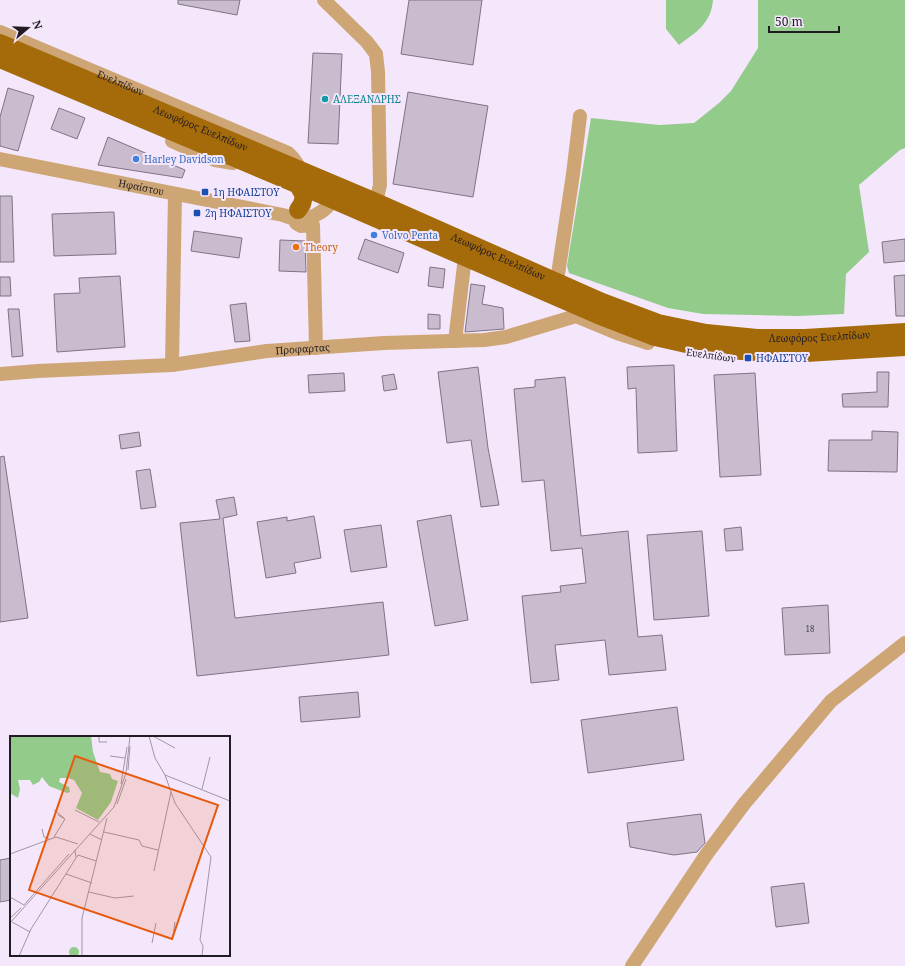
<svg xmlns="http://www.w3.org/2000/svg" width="905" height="966" viewBox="0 0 905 966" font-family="'Noto Serif',serif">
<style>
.green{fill:#93cb8b}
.building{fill:#c9bccf;stroke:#7f7385}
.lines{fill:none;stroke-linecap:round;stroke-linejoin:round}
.minor{stroke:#cea675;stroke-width:14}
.major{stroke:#a56b0a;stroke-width:18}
.culture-dot{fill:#0f9aa8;stroke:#f4e7fb;stroke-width:1.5}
.shop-dot{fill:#3f7fe0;stroke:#f4e7fb;stroke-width:1.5}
.transit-dot{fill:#1a4fb4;stroke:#f4e7fb;stroke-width:1.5}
.food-dot{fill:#e8710a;stroke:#f4e7fb;stroke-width:1.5}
.labels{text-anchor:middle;stroke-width:4;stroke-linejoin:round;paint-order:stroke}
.number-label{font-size:8px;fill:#4b444e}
.street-label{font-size:10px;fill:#211c23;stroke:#f4e7fb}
.culture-label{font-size:10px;fill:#0d838f;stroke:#f4e7fb;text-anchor:start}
.shop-label{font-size:10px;fill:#366cbe;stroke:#f4e7fb;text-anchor:start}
.transit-label{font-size:10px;fill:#164399;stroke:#f4e7fb;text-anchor:start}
.food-label{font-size:10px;fill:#c56008;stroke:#f4e7fb;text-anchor:start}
.inset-road{fill:none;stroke:#a096a5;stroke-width:1}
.view{fill:#e8590c;fill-opacity:0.15;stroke:#e8590c;stroke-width:2}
.inset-edge{fill:none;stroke:#211c23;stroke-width:2}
</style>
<rect width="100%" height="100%" fill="#f4e7fb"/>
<!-- green -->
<g class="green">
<path d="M666,0H713C711,24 696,32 679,45L666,29Z"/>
<polygon points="758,0 905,0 905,148 900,150 859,185 869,252 846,274 844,314 798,316 703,314 668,308 569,273 567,266 591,118 659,125 694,123 719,103 731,91 758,48"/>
</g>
<!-- building -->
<g class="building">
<polygon points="178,0 240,0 237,15 178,4"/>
<polygon points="409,0 482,0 473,65 401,54"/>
<polygon points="313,53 342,54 338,144 308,143"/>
<polygon points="8,88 34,96 18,151 0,146 0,117"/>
<polygon points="408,92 488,106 473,197 393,184"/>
<polygon points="59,108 85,118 77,139 51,129"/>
<polygon points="108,137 185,170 182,178 98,165"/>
<polygon points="0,196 12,196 14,262 0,262"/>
<polygon points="114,212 116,254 54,256 52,214"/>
<polygon points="194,231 242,238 239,258 191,251"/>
<polygon points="365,239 404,253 398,273 358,259"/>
<polygon points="905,239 905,261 884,263 882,242"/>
<polygon points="280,240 305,241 306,272 279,271"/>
<polygon points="430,267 445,269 443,288 428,286"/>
<polygon points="905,275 905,316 896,316 894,276"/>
<polygon points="120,276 125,347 57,352 54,294 80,293 79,278"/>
<polygon points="0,277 10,277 11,296 0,296"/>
<polygon points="471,284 485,286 482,304 503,308 504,329 465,332"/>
<polygon points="246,303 250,341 235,342 230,305"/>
<polygon points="8,309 19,309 23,356 12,357"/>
<polygon points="428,314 440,315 440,329 428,329"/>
<polygon points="674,365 677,451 638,453 636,388 628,389 627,367"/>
<polygon points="478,367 488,448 499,505 481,507 471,440 447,443 438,372"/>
<polygon points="877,372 889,372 888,407 843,407 842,394 877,392"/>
<polygon points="344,373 345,391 309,393 308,375"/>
<polygon points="755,373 761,475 720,477 714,375"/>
<polygon points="394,374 397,389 384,391 382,376"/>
<polygon points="565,377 581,536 628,531 638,637 662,635 666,670 609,675 605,640 555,645 559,680 531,683 522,596 561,592 560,586 586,583 582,548 551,551 544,480 522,482 514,389 535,387 535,380"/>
<polygon points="872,431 898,432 897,472 828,471 829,440 872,440"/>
<polygon points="139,432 141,446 121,449 119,435"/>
<polygon points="4,456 28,618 0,622 0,457"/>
<polygon points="150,469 156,507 141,509 136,471"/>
<polygon points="234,497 237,515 223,518 235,618 383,602 389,655 197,676 180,523 220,519 216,500"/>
<polygon points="451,515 468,620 435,626 417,521"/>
<polygon points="314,516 321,558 294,563 296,573 266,578 257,522 287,517 287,521"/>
<polygon points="381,525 387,567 351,572 344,530"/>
<polygon points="741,527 743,550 726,551 724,529"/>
<polygon points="702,531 709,616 654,620 647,535"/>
<polygon points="828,605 830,653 785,655 782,608"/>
<polygon points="358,692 360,717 301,722 299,697"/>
<polygon points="677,707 684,760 588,773 581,720"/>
<polygon points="701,814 705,843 697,852 674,855 630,847 627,823"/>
<polygon points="11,858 11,900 0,902 0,860"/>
<polygon points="804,883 809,923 776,927 771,887"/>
</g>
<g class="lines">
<!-- minor -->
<g class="minor">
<polyline points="324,0 367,42 376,54 378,72 380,185 376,202"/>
<path id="s1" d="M0,32L288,153L293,158L301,170"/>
<polyline points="172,141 215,160 233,163"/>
<path id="s2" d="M0,159L283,215C306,225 329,213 337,191"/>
<polyline points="296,223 301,226 313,225 316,348"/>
<polyline points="557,281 573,174 580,116"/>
<polyline points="455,341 465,257"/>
<polyline points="172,365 175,194"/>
<path id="s3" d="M0,374L38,371L172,365L267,351L384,343L484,340L506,337L576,316L617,333L648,343"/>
<polyline points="632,966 706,855 744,804 831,701 905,643"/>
</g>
<!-- major -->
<g class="major">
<path id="s4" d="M0,43L376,202L602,302L658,323L706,333L757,338H805L905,332"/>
<polyline points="0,59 308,189 598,315 655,337 704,348 755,352 806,353 905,347"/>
<polyline points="298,185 304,196 302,204 298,210"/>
</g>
</g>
<!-- markers -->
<circle class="culture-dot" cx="325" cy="99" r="4"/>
<g class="shop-dot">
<circle cx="136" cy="159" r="4"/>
<circle cx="374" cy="235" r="4"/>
</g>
<g class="transit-dot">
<rect x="201" y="188" width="8" height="8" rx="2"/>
<rect x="193" y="209" width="8" height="8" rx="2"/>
<rect x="744" y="354" width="8" height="8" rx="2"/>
</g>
<circle class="food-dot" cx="296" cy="247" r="4"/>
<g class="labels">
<!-- number labels -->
<g class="number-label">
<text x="810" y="632">18</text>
</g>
<!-- street labels -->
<g class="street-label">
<text dy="4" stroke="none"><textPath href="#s1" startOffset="131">Ευελπίδων</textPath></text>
<text dy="4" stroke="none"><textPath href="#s4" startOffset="218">Λεωφόρος Ευελπίδων</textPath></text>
<text dy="4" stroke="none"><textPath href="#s2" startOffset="144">Ηφαίστου</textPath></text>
<text dy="4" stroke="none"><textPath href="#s4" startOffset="542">Λεωφόρος Ευελπίδων</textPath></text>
<text dy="4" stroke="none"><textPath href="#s4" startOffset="878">Λεωφόρος Ευελπίδων</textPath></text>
<text dy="4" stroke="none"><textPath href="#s3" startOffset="304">Προφαρτας</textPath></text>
<text transform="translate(711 355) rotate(8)" y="4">Ευελπίδων</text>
</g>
<!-- culture labels -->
<g class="culture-label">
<text x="333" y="103">ΑΛΕΞΑΝΔΡΗΣ</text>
</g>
<!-- shop labels -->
<g class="shop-label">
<text x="144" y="163">Harley Davidson</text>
<text x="382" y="239">Volvo Penta</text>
</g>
<!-- transit labels -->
<g class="transit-label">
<text x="213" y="196">1η ΗΦΑΙΣΤΟΥ</text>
<text x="205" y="217">2η ΗΦΑΙΣΤΟΥ</text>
<text x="756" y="362">ΗΦΑΙΣΤΟΥ</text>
</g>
<!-- food labels -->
<g class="food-label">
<text x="304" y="251">Theory</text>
</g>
</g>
<!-- overview -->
<g transform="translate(10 736)">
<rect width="220" height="220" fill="#f4e7fb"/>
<path d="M0,0H81L83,16L90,36L100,38L102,43L108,45L101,66L88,84L66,72L72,57L64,44L58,42H50L49,46L59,51L60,56L57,57L39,50L32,41L29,46L23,49L20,44H8L10,53L8,62L0,57ZM59 216a5 5 0 1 1 10 0a5 5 0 1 1-10 0Z" fill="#93cb8b"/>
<path class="inset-road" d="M89,0V6H97M139,0L145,22L155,39L220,65M143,0L165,12M100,20L115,22M118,34L120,10M155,39L165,67L201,121L190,204L193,210L192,220M111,48L117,11M192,53L200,21M107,68L116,43M44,74L54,82M65,74L89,86M32,93L34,101L39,103M94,96L129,104L132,110L148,114M80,98L92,104M44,101L55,83L48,79M0,118L46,101L68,108M67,121L68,119L86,125M144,135L161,56M56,138L82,147M79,156L105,162L124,160M0,161L14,169L59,118M0,182L11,172M2,186L20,196M0,187L104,71L116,37L120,0M163,200L165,186M142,207L146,187M9,220L21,193L66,122L65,114M72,220V182L97,82"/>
<path class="view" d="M65,20L208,69L162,203L19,154Z"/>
<rect width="220" height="220" class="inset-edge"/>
</g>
<!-- north arrow -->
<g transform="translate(28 28) rotate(71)" stroke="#f4e7fb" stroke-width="3" paint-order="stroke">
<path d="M0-3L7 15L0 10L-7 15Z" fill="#211c23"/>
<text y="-6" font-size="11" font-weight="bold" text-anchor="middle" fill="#211c23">N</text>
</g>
<!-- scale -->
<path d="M769 26v6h70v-6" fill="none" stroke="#211c23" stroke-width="2"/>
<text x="775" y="26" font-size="12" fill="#211c23" stroke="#f4e7fb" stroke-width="3" paint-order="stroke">50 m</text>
</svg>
